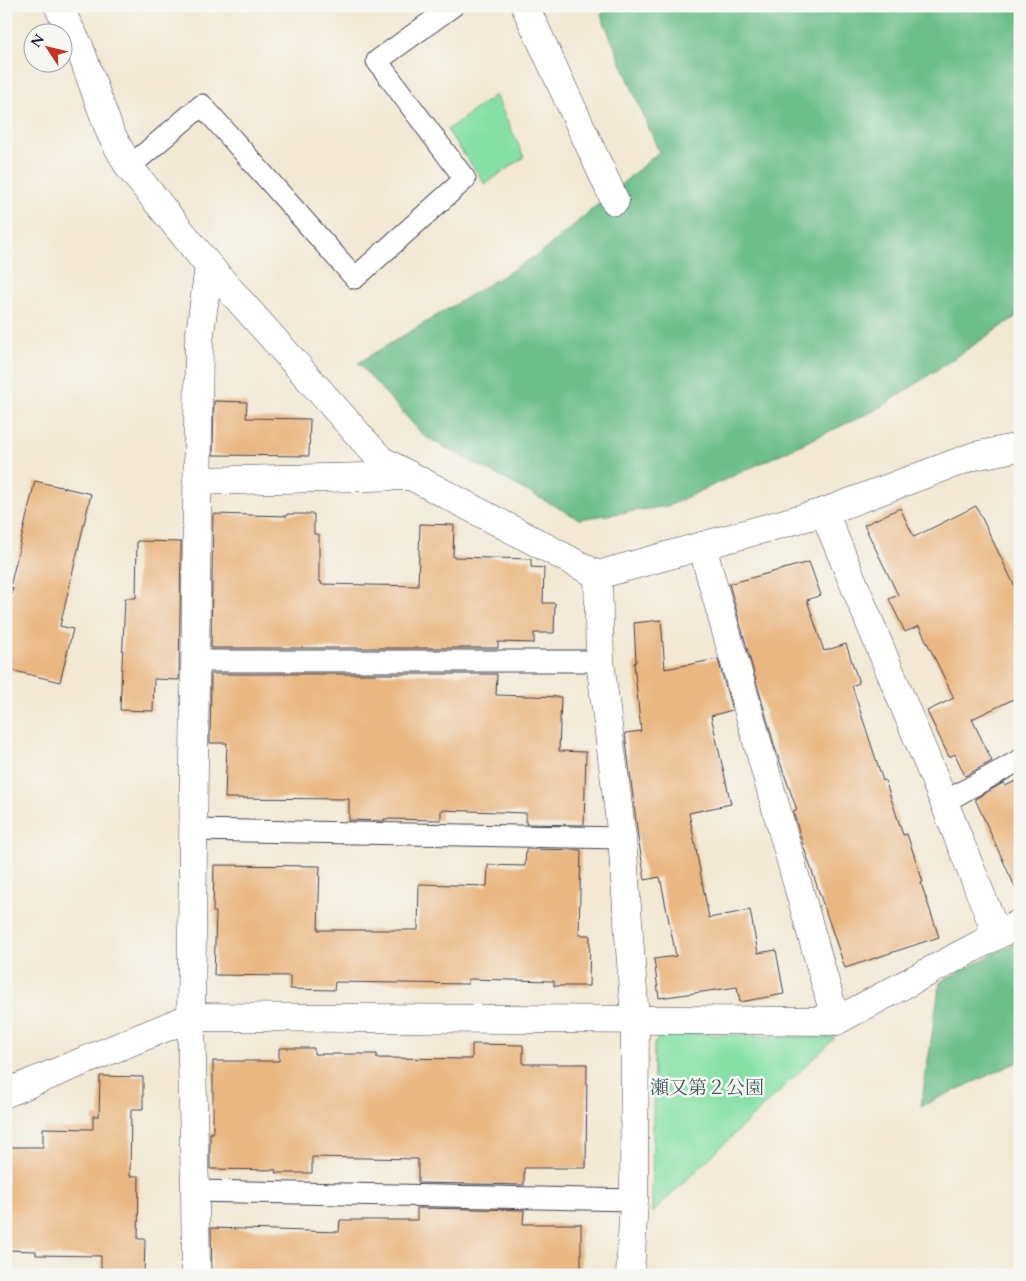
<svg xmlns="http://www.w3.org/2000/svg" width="1026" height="1281" viewBox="0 0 1026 1281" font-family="Cardo,'Noto Serif JP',serif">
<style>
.green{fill:#85e0a6;stroke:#548170}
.forest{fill:#6cbe8b;stroke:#477063}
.building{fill:#eab782}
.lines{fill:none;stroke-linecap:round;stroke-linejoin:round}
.service-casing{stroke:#414052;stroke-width:23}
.minor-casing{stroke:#414052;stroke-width:29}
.service{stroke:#fff;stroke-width:21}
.minor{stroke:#fff;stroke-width:28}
.labels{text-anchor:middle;stroke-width:5;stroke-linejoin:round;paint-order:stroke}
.park-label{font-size:19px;fill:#405b5b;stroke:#f6f6f2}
</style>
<rect width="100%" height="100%" fill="#f6f6f2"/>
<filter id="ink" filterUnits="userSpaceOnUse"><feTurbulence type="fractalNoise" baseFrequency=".02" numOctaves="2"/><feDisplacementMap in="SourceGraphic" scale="10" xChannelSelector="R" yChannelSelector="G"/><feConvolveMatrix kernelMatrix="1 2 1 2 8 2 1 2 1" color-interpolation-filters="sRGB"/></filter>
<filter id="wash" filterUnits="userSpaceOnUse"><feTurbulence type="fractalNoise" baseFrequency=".0096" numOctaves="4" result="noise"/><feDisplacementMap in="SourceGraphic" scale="20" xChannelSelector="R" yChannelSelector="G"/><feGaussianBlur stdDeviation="1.12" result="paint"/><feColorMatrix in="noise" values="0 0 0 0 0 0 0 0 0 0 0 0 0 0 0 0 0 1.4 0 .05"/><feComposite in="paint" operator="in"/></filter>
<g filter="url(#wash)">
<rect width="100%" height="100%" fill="#f2e8d3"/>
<!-- green -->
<g class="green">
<polygon points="495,95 524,157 485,184 447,130"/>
<polygon points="662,1033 835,1038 652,1213 654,1044"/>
</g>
<!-- forest -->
<g class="forest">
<polygon points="609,6 1020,6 1020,314 880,408 668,506 579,519 424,436 358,363 542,252 659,152 601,15"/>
<polygon points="1020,940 1020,1061 921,1106 940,982"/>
</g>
<g id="blocks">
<!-- building -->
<g class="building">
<polygon points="214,401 247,402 246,418 310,419 309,456 213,455"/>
<polygon points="35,481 91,494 60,626 73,629 60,682 6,669 6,615 13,588 10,587"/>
<polygon points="976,506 1020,597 1020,696 972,719 992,761 965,776 955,754 949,757 927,711 954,698 919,626 905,632 889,599 898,595 864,525 900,508 914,537"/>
<polygon points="213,514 287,516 287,514 314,514 314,534 319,534 319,581 321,581 321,584 418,586 420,524 454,525 453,557 531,559 531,567 544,568 543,603 555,603 554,633 534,633 534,643 498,642 498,648 211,648"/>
<polygon points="137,541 181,542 179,680 154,679 153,711 120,710 125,598 136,598"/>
<polygon points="809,562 821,595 807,600 824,651 846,644 859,683 852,686 883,781 885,780 903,835 907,834 923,882 921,883 939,937 845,968 802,842 793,811 797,810 775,748 729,584"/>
<polygon points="661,620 665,669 718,659 732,710 711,716 731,804 689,813 709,918 750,910 758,953 776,950 784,994 740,1002 737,987 659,998 654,959 676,956 660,877 645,880 638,837 625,733 641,731 634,663 636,662 634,623"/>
<polygon points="211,674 497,674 496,695 561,697 559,751 586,752 584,825 526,824 526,813 441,810 441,820 384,819 384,821 349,820 349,799 225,798 227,743 210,743"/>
<polygon points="1020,779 1020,898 975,799 1003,783 1005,786"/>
<polygon points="526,849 581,850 579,935 590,935 589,986 554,986 554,981 468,979 468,984 335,982 334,990 290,989 290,976 214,975 216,912 213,912 214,865 320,866 318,930 418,930 419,884 487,886 488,865 525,866"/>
<polygon points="472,1044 523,1045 523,1064 587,1064 586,1168 524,1168 524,1185 418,1183 418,1159 312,1157 312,1173 276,1173 276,1170 210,1169 210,1133 213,1133 213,1061 279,1061 279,1048 314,1048 314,1054 377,1054 377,1058 472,1059"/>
<polygon points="100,1076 143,1077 143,1109 131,1109 130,1176 139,1176 138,1239 145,1239 144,1275 101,1275 101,1256 36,1255 36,1251 6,1250 6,1147 43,1147 43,1128 93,1129 93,1116 99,1116"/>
<polygon points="417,1208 524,1210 523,1224 581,1224 581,1275 212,1275 211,1228 339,1232 340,1220 417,1220"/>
</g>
</g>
</g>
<g filter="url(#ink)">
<use href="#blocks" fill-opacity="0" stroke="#414052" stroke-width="1"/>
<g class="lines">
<!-- service casing -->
<g class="service-casing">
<g id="service">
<polyline points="129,167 202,105 355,278 465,179 377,61 453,6"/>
<polyline points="195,661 600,661"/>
<polyline points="944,802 1020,760"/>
<polyline points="193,830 622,838"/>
<polyline points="195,1191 634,1200"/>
</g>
</g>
<!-- minor casing -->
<g class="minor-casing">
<g id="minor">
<polyline points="58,6 79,46 110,132 129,167 209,266 381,460 598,575 824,512 974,456 1020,447"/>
<polyline points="525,6 615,201"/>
<polyline points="197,481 410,476"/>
<polyline points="824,512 944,802 997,935"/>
<polyline points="702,546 836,1021"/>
<polyline points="598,575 600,661 622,838 635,1019 634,1200 630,1275"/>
<polyline points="6,1093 191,1017 836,1021 1020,923"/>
<polyline points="196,1275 195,1191 191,1017 199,341 209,266"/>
</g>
</g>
<!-- service -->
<use href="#service" class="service"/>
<!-- minor -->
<use href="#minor" class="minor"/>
</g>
</g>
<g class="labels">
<!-- park labels -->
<g class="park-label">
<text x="707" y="1094">瀬又第２公園</text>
</g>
</g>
<!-- margin -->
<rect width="1026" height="1281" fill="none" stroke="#f6f6f2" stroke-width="25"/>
<!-- north arrow -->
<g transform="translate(48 48) rotate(305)"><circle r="24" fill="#f6f6f2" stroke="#a1a1a9"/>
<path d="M0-4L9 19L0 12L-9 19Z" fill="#c8321e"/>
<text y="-8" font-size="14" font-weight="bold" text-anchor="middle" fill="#22223b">N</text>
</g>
</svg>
